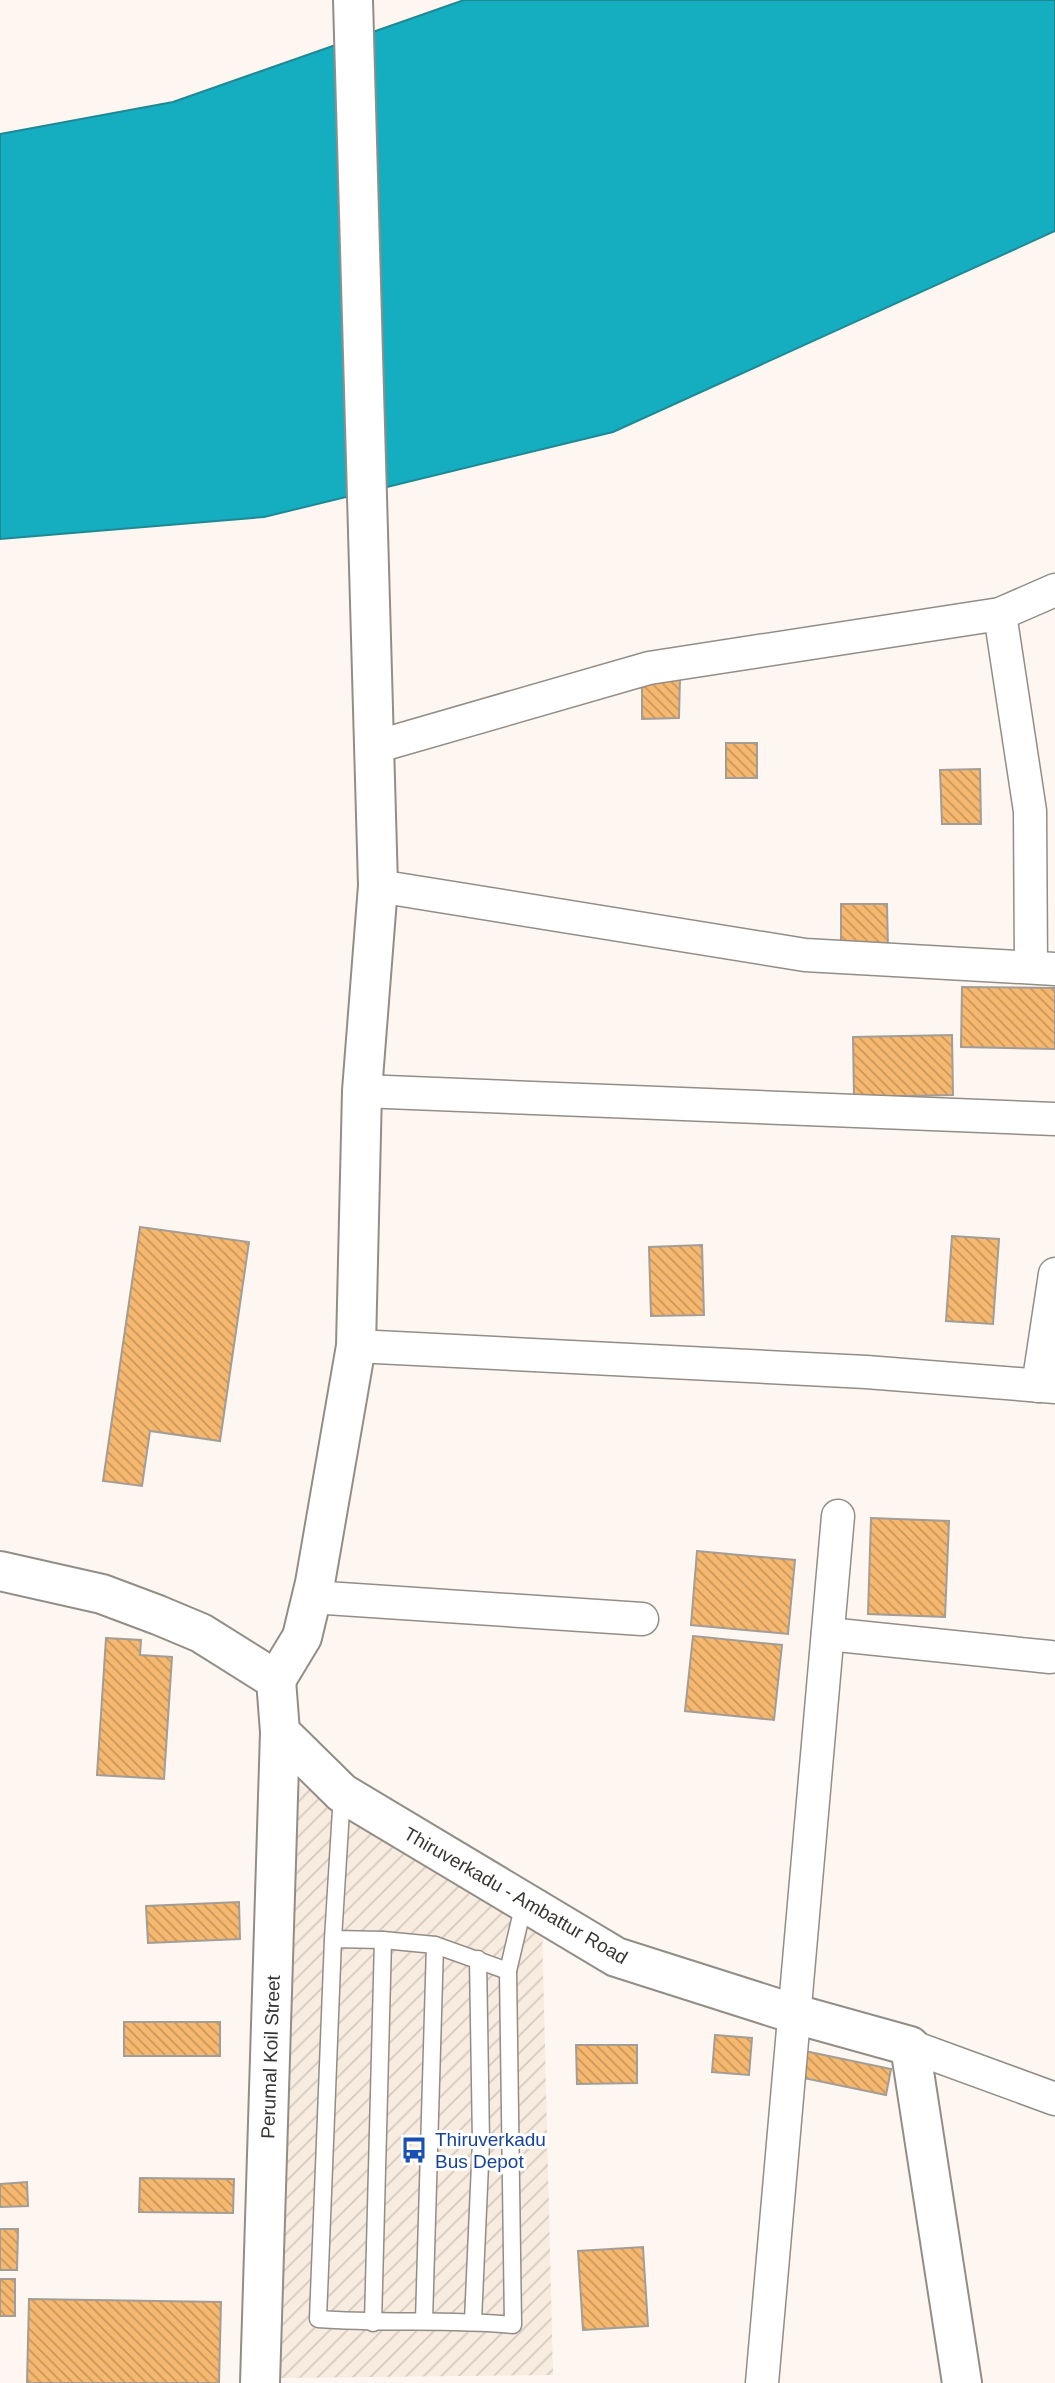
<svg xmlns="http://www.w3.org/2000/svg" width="1055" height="2383" viewBox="0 0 1055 2383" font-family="Arial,sans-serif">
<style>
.industrial{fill:url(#industrial-furrows)}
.water{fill:#14aec0;stroke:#1e8995;stroke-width:2}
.building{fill:url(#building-back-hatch);stroke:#a39d97;stroke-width:2}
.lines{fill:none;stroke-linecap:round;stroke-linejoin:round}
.service-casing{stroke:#938d87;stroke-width:19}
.minor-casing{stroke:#938d87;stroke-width:35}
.tertiary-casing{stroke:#938d87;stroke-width:42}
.secondary-casing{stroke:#938d87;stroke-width:42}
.service{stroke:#fff;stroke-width:16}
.minor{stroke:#fff;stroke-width:32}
.tertiary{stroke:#fff;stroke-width:38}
.secondary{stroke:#fff;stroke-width:38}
.labels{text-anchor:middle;stroke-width:6;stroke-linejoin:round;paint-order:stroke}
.street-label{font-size:19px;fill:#373431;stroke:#fff}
.transit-label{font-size:19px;fill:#164399;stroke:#fff;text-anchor:start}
</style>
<defs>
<pattern id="industrial-furrows" width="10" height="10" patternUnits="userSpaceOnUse" patternTransform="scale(1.75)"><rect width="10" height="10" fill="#f8ebdf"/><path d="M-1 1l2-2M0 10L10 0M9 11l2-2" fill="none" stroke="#d5cac0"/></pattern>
<pattern id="building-back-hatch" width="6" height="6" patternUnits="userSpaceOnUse" patternTransform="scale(1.75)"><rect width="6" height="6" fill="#f6b86f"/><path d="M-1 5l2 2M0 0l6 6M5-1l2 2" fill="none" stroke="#c8965c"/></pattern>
</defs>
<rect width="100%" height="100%" fill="#fef7f1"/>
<!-- industrial -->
<polygon class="industrial" points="285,1776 542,1926 553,2375 279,2378"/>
<!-- water -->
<polygon class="water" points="464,0 1055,0 1055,231 613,432 264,517 0,539 0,134 173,102"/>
<!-- building -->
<g class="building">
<polygon points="642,677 680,677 679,718 642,719"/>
<rect x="726" y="743" width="31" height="35"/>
<polygon points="980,769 981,824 942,824 940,770"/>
<polygon points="841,904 887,904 888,949 841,949"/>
<polygon points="962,987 1055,988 1055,1049 961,1047"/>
<polygon points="952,1035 953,1095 854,1097 853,1037"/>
<polygon points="140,1227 249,1242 220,1441 150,1431 142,1486 103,1481"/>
<polygon points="952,1236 999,1239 993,1324 946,1321"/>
<polygon points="702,1245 704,1315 651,1316 649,1247"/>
<polygon points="871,1518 949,1521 945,1617 868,1614"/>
<polygon points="697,1551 795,1560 788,1634 691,1625"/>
<polygon points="693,1636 782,1645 774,1720 685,1711"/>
<polygon points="106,1638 141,1640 140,1655 172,1657 164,1779 97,1775"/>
<polygon points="239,1902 240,1939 148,1943 146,1906"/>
<rect x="124" y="2022" width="96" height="34"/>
<polygon points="715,2035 752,2038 749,2075 712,2072"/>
<polygon points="576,2045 637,2045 637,2083 577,2084"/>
<polygon points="800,2050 891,2069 886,2095 794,2076"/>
<polygon points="140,2178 234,2179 233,2213 139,2212"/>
<polygon points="27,2182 28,2206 0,2207 0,2184"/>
<polygon points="0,2229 18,2229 17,2270 0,2270"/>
<polygon points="643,2247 648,2326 583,2330 578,2251"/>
<rect x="0" y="2279" width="15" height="37"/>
<polygon points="29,2299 221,2302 219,2383 27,2383"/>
</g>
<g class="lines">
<!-- service casing -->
<g class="service-casing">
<g id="service">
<path d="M333,1939L383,1940L435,1945L508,1971L513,2325C448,2319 383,2324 318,2319L333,1939L342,1794"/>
<polyline points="508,1971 524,1903"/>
<polyline points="424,2321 435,1945"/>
<polyline points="473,2321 481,2142 478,1959"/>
<polyline points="373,2323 383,1940"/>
</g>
</g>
<!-- minor casing -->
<g class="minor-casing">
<g id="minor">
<polyline points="1000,614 1030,811 1031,967"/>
<polyline points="375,747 649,668 1000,614 1055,590"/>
<polyline points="378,886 805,955 1055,969"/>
<polyline points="362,1091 1055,1119"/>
<polyline points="356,1346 866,1372 1055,1387"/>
<polyline points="1038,1386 1055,1274"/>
<polyline points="311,1597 642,1619"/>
<polyline points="828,1634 1050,1657"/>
<polyline points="910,2046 1055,2099"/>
<polyline points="762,2383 838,1516"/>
</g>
</g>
<!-- tertiary casing -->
<g class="tertiary-casing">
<g id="tertiary">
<polyline points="276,1680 302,1637 315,1583 356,1346 362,1091 378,886 353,0"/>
<polyline points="260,2383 280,1732"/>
</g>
</g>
<!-- secondary casing -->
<g class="secondary-casing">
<polyline id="secondary" points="0,1571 102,1594 158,1615 201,1633 276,1680 280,1732 342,1793 616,1957 795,2014 910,2046 962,2383"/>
</g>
<!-- service -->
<use href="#service" class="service"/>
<!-- minor -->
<use href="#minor" class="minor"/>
<!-- tertiary -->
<use href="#tertiary" class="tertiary"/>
<!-- secondary -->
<use href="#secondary" class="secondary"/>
</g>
<!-- icons -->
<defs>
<g id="bus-bare" transform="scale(2.1)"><path d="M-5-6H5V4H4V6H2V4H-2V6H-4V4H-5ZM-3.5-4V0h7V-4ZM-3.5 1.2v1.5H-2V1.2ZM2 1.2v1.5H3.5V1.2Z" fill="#1a4fb4" stroke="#fff" stroke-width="2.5" paint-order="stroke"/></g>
</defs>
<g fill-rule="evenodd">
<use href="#bus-bare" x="414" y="2150"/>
</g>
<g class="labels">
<!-- street labels -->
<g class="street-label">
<text transform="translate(516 1895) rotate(30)" y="7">Thiruverkadu - Ambattur Road</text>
<text transform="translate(270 2057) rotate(-88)" y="7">Perumal Koil Street</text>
</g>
<!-- transit labels -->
<g class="transit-label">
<text x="435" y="2146">Thiruverkadu<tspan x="435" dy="22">Bus Depot</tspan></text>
</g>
</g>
</svg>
